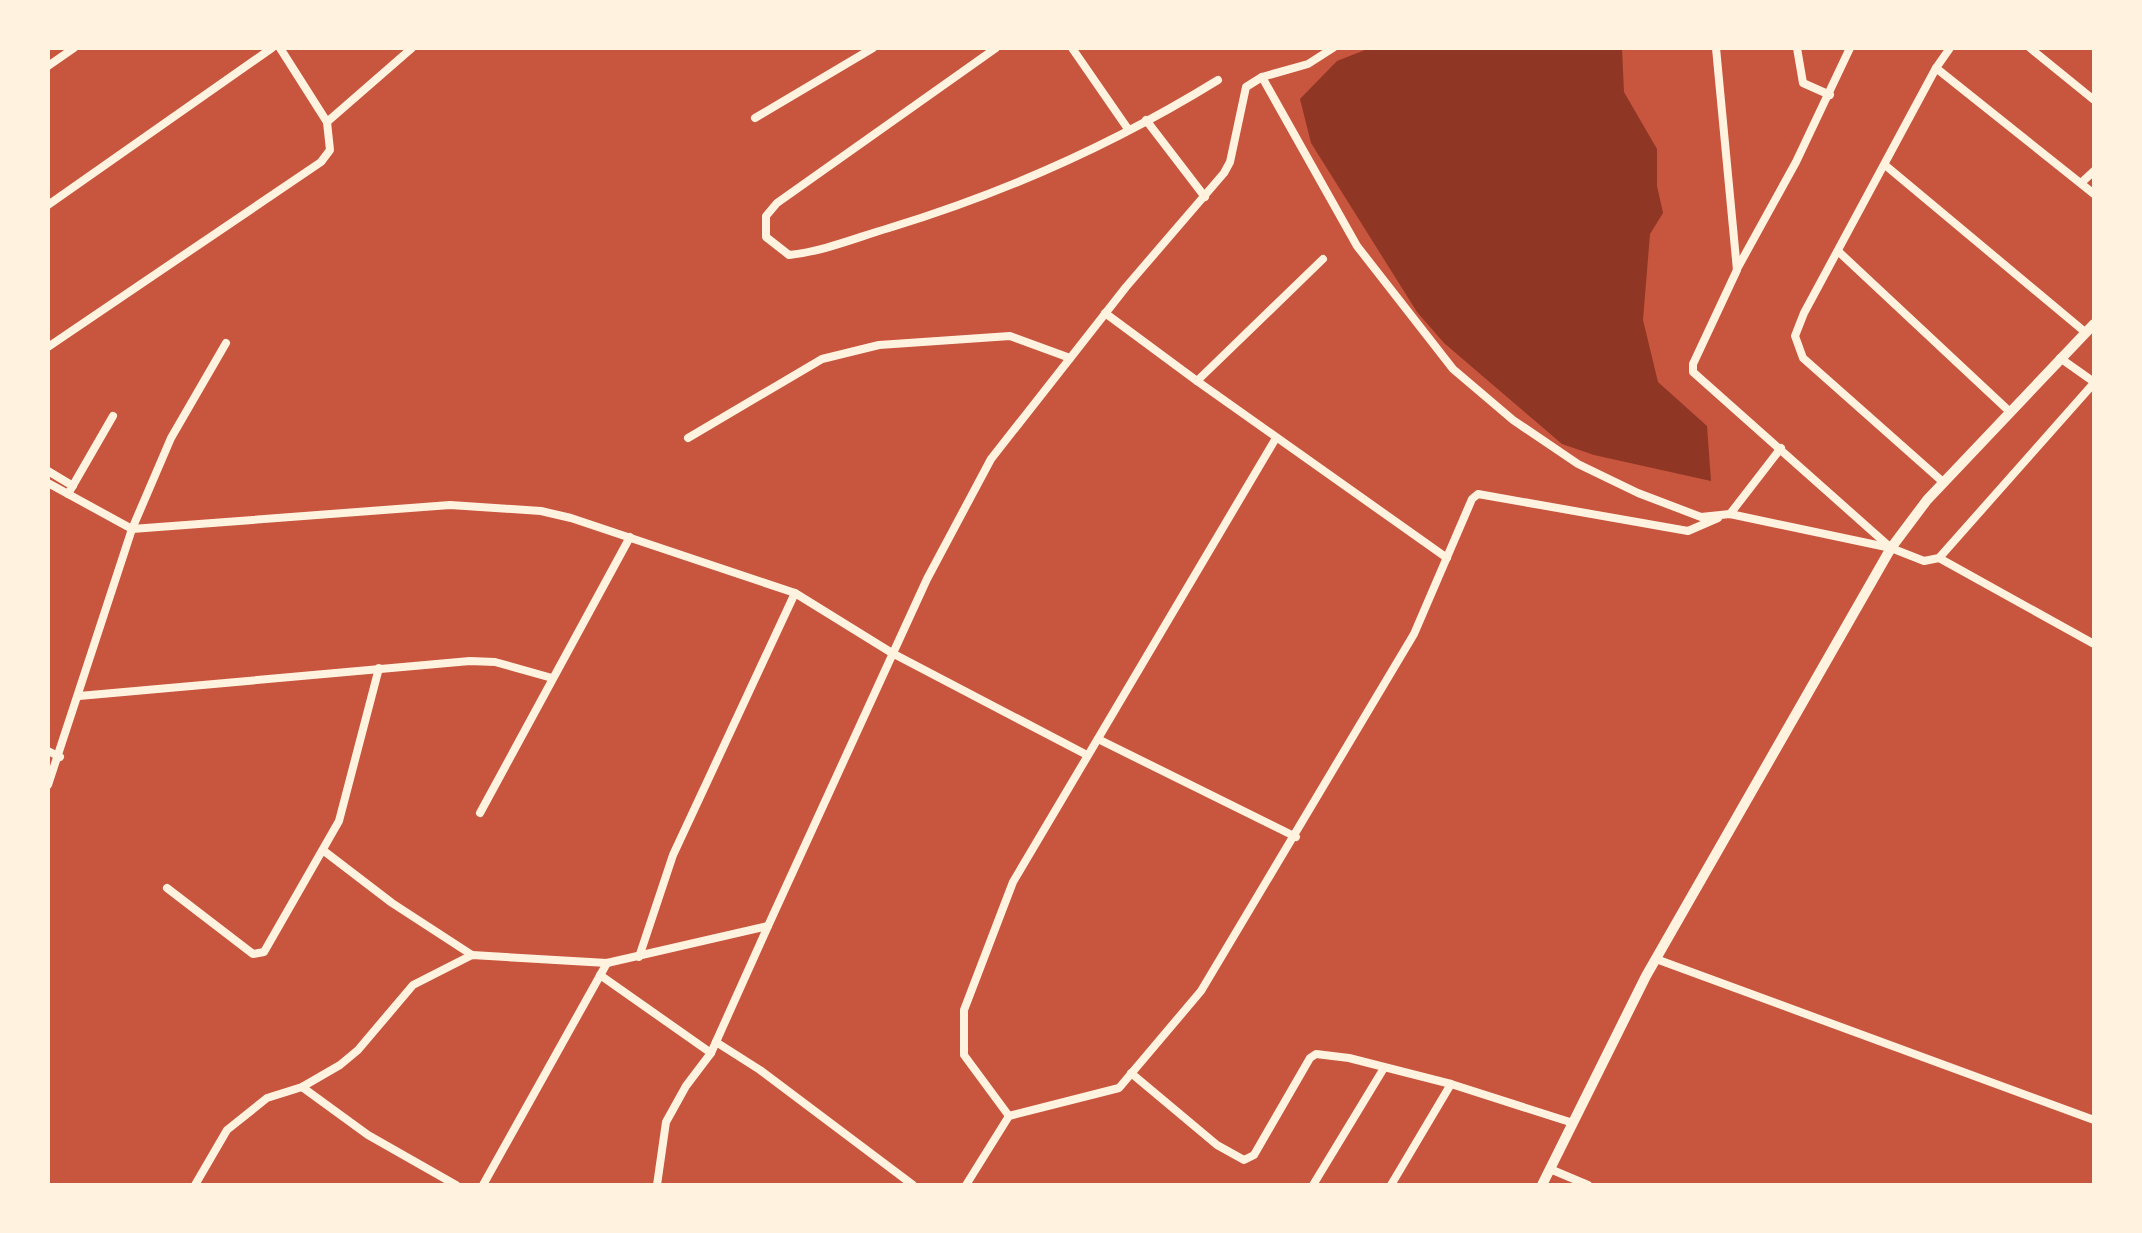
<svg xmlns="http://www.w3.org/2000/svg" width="2142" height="1233" viewBox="0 0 2142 1233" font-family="'Source Sans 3',sans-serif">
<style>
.water{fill:#8f3625}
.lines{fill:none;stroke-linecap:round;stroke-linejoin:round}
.minor{stroke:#fff3e0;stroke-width:8}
.tertiary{stroke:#fff3e0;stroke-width:10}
</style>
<rect width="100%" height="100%" fill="#c8553d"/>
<!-- water -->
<polygon class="water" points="1370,48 1622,48 1624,92 1657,149 1657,186 1663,213 1650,234 1643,320 1658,382 1707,426 1711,481 1594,455 1562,444 1444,343 1417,312 1311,143 1300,99 1337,61"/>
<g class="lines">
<!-- minor -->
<g class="minor">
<path d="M996,48L777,203L766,216V237L789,255C825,251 855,238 889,228C1004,193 1116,143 1218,80"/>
<polyline points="1072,48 1128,129"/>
<polyline points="1716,48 1737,270 1693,364 1693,372 1891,548"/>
<polyline points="1797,48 1803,83 1830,95"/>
<polyline points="1950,48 1936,68 2094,194"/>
<polyline points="2030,48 2094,100"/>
<polyline points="48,66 74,48"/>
<polyline points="1936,68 1804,313 1795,336 1803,358 1943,482"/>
<polyline points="1262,77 1357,246 1453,369 1513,420 1578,464 1638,493 1701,517 1730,514 1891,548 1924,561 1939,558 2094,383"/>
<polyline points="755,118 873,48"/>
<polyline points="1146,120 1205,197"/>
<polyline points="327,122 412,48"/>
<polyline points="1885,165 2085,332"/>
<polyline points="2081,183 2094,171"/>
<polyline points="48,205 272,48"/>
<polyline points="1839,252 2009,411"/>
<polyline points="1323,259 1197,381 1447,558"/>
<polyline points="1737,269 1796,162 1850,48"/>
<polyline points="1105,313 1197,381"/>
<polyline points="48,347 321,162 330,150 327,122 280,48"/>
<polyline points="2060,358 2094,382"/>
<polyline points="688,438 822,359 879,345 1010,336 1070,358"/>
<polyline points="48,471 73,486"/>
<polyline points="48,483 132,529 450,505 541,511 571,518 795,593 892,653 1087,755"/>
<polyline points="68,494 113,416"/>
<polyline points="1730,514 1781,448"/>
<polyline points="1939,558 2094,644"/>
<polyline points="79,696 470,661 495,662 552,678"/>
<polyline points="1098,739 1296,837"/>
<polyline points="48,751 60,757"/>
<polyline points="48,785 132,529 171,438 226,343"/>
<polyline points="480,813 630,537"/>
<polyline points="324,851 392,903 472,955"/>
<polyline points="167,888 253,954 264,952 339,821 379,668"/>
<polyline points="639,957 673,855 795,593"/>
<polyline points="1656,959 2094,1120"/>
<polyline points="600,975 711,1053"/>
<polyline points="716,1042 760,1070 913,1185"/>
<polyline points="1131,1073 1217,1145 1244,1160 1254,1155 1310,1058 1316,1054 1349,1058 1451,1084 1573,1123"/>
<polyline points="302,1087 368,1135 456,1185"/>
<polyline points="1009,1116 964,1055 964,1010 1013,882 1276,438"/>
<polyline points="1550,1169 1588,1185"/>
<polyline points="195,1185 227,1130 267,1098 302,1087 340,1065 358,1050 413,985 472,955 607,963 768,926 927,579 991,459 1126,287 1224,173 1230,162 1246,87 1262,77 1308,64 1333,48"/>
<polyline points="483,1185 607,963"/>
<polyline points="657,1185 666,1122 686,1086 711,1053 768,926"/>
<polyline points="966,1185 1009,1116 1119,1088 1201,991 1414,634 1472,499 1478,494 1688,531 1718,518"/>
<polyline points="1313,1185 1384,1068"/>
<polyline points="1391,1185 1451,1084"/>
</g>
<!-- tertiary -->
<polyline class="tertiary" points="1542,1185 1646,976 1891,548 1927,500 2094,324"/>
</g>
<!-- border -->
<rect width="2142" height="1233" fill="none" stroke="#fff3e0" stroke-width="100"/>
</svg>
